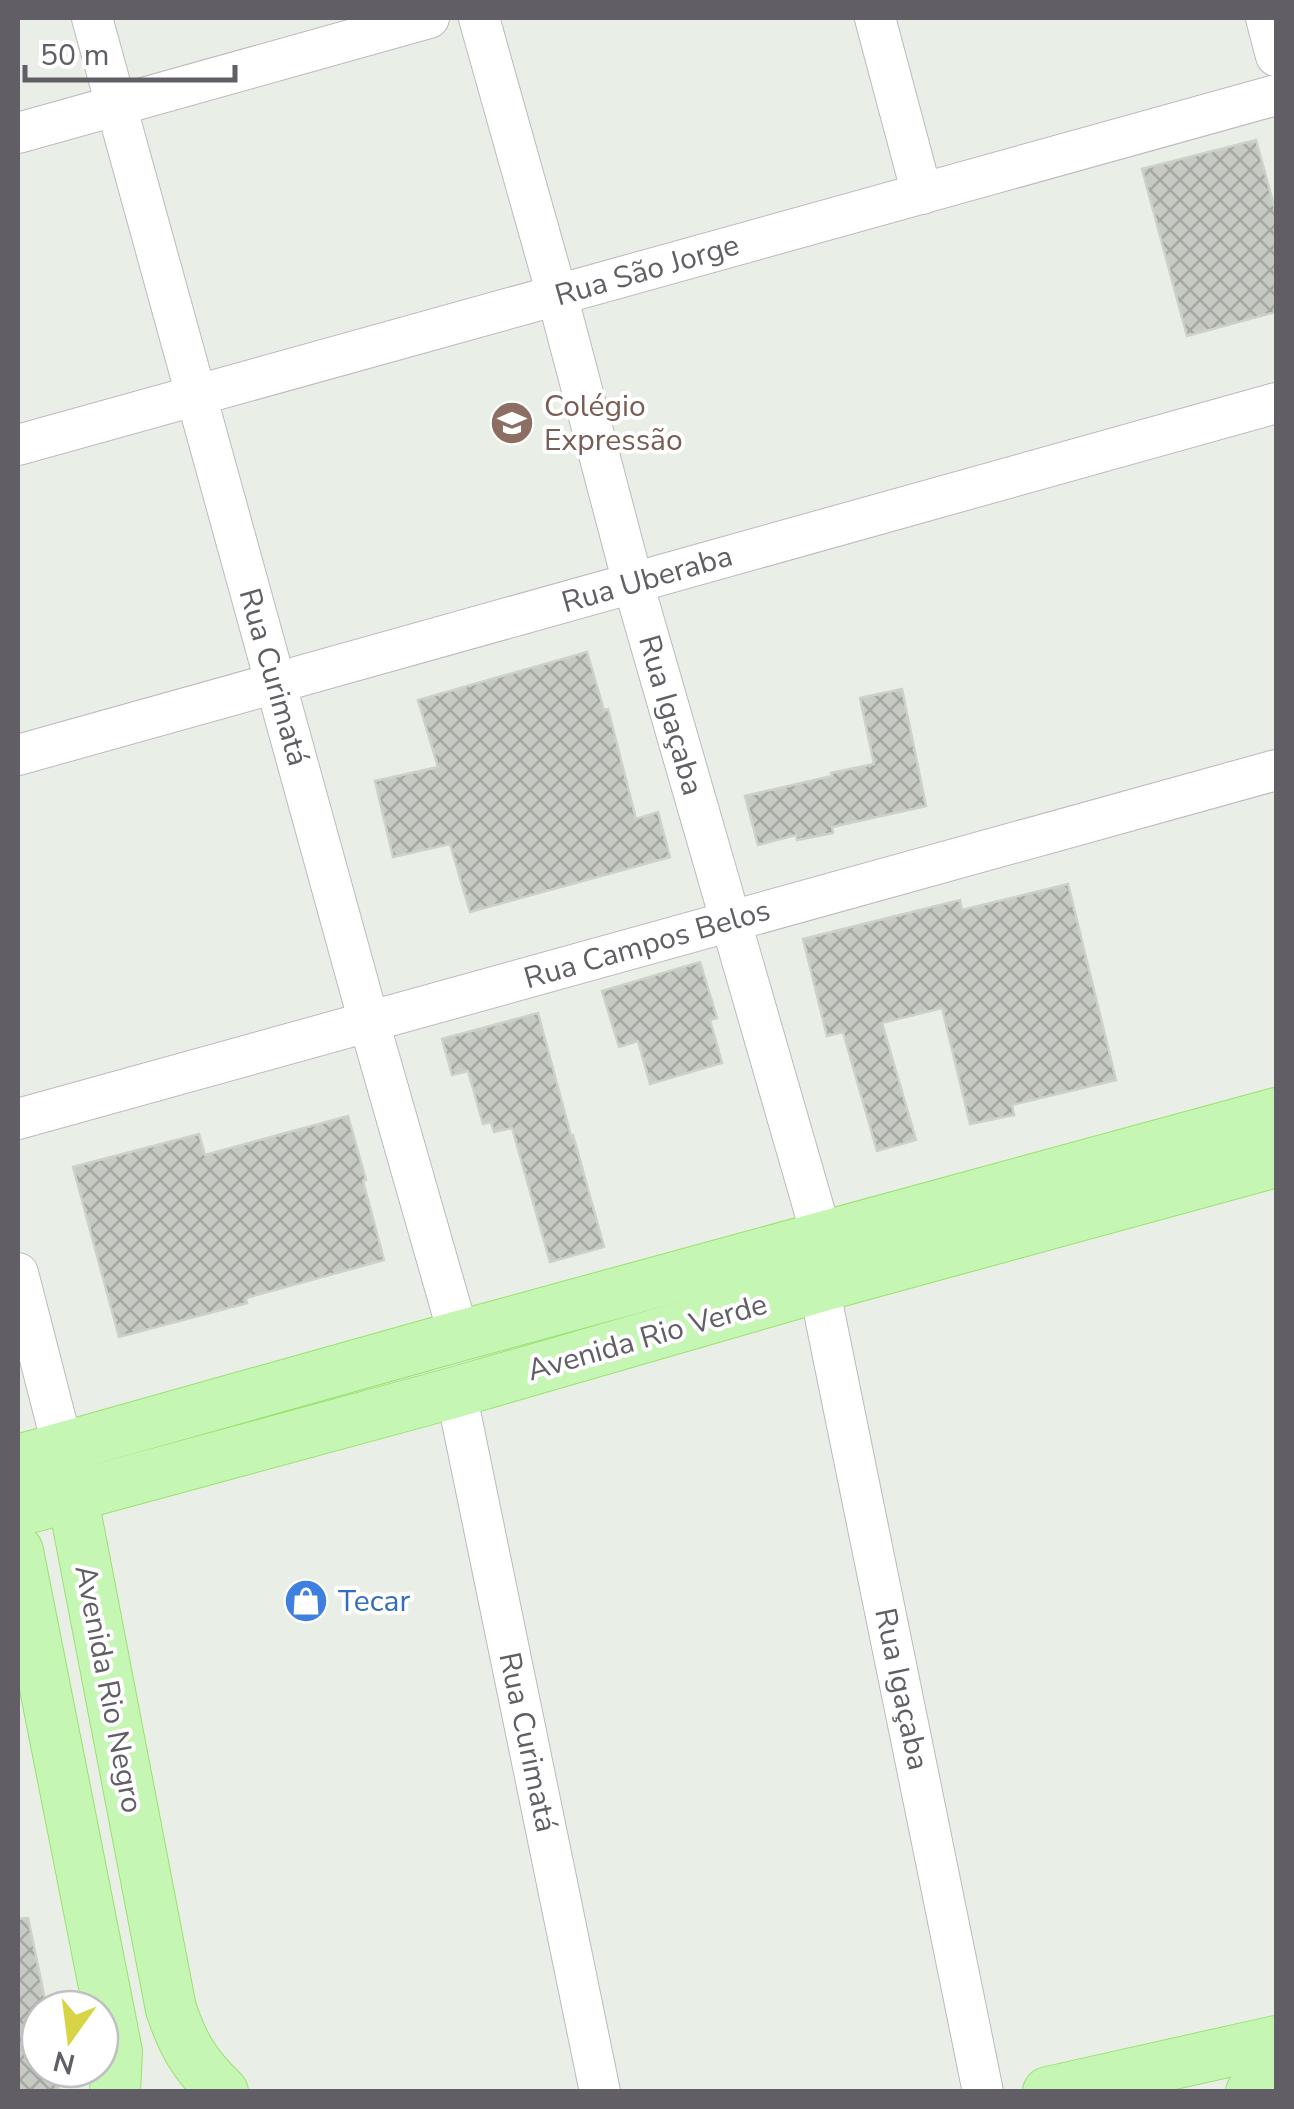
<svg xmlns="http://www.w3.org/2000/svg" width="1294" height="2109" viewBox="0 0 1294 2109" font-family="'Nunito Sans',sans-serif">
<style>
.building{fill:url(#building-cross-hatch);stroke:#cbd3c6;stroke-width:2.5}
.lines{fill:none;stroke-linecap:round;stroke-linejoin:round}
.minor-casing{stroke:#bcb9bf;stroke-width:42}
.major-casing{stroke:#99e26c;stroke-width:52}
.minor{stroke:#fff;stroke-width:40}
.major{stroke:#c5f6b4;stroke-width:50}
.labels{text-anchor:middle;stroke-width:8;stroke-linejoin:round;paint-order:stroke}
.street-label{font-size:30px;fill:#625e65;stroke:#fff}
.education-label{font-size:30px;fill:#785e54;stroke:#fff;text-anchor:start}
.shop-label{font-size:30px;fill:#366cbe;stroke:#fff;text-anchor:start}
</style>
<defs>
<pattern id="building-cross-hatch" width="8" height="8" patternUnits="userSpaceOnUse" patternTransform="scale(2.5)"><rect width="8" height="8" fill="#c6cac3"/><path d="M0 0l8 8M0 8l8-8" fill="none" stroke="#a4a7a2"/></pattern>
</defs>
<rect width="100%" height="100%" fill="#e9efe7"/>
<!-- building -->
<g class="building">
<polygon points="1256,140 1276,213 1276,312 1187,336 1142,169"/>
<polygon points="587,652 604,710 608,709 636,819 658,812 670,857 470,912 450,844 393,857 375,781 438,767 418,700"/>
<polygon points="902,689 926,806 832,827 833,833 797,840 796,835 758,845 745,796 832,776 831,773 874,764 860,698"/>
<polygon points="1068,884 1116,1080 1012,1105 1014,1115 970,1124 942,1008 882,1023 916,1140 877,1151 843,1032 827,1036 803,939 960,900 962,910"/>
<polygon points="700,962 717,1018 710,1020 722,1063 650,1084 638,1041 619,1047 602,991"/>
<polygon points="538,1013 571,1136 573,1135 604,1247 550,1262 512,1128 494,1132 491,1122 483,1124 468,1071 452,1075 442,1039"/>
<polygon points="348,1116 366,1180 363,1181 384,1260 246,1298 247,1303 119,1337 73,1167 199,1134 205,1155"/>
<polygon points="28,1918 47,2009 40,2009 40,2069 57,2069 59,2092 18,2092 18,1919"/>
</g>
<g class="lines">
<!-- minor casing -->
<g class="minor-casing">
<g id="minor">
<polyline points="92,18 369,1022 459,1336"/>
<polyline points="479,18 557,295 633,583 822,1237"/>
<polyline points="875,18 922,194"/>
<polyline points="1266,18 1276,56"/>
<polyline points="18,133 429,18"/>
<polyline points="18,445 1276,95"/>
<polyline points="18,755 1276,403"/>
<path d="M18,1119C437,1003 856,885 1276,770"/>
<polyline points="18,1273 63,1448"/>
<polyline points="819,1287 983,2092"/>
<polyline points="456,1392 600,2092"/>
</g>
</g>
<!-- major casing -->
<g class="major-casing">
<g id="major">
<polyline points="18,1460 459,1336 1276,1113"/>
<path d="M66,1463L171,2009C183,2045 195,2065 223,2092"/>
<polyline points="18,1511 456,1392 819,1287 1276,1162"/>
<polyline points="18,1551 117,2052 115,2092"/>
<polyline points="1048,2092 1276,2041"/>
<polyline points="1251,2092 1276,2086"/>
</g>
</g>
<!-- minor -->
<use href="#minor" class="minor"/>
<!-- major -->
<use href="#major" class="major"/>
</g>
<!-- icons -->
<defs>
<g id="school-disc" transform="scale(2.25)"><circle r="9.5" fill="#8d6e63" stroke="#fff"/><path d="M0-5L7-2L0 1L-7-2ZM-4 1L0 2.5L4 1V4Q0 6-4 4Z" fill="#fff"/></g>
<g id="shop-disc" transform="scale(2.25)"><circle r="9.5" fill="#3f7fe0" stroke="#fff"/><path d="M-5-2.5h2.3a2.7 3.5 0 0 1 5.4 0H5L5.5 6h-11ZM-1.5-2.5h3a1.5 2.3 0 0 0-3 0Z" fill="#fff"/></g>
</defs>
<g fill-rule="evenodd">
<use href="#school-disc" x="512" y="423"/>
<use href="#shop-disc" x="306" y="1601"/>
</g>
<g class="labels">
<!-- street labels -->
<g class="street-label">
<text transform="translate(647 270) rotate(-16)" y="10">Rua São Jorge</text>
<text transform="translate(647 579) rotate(-16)" y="10">Rua Uberaba</text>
<text transform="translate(274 677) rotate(74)" y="10">Rua Curimatá</text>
<text transform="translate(671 715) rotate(74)" y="10">Rua Igaçaba</text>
<text transform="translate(647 944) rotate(-16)" y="10">Rua Campos Belos</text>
<text transform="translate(647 1337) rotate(-16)" y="10">Avenida Rio Verde</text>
<text transform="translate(109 1689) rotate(79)" y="10">Avenida Rio Negro</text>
<text transform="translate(902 1689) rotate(78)" y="10">Rua Igaçaba</text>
<text transform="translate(528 1742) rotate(78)" y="10">Rua Curimatá</text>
</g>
<!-- education labels -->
<g class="education-label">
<text x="544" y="416">Colégio<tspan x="544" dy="34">Expressão</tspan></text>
</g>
<!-- shop labels -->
<g class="shop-label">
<text x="338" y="1611">Tecar</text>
</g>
</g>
<!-- border -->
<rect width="1294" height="2109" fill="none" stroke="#625e65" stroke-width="40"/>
<!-- north arrow -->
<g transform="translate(70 2039) rotate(194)"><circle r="48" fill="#ffffff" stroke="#c0bfc1" stroke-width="2.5"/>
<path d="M0-8L18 38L0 25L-18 38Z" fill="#d7d445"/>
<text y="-15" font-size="28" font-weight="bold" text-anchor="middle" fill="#625e65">N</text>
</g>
<!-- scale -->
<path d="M25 65v15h210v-15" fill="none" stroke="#625e65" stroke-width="5"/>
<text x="40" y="65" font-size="30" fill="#625e65" stroke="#ffffff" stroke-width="8" paint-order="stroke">50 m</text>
</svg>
